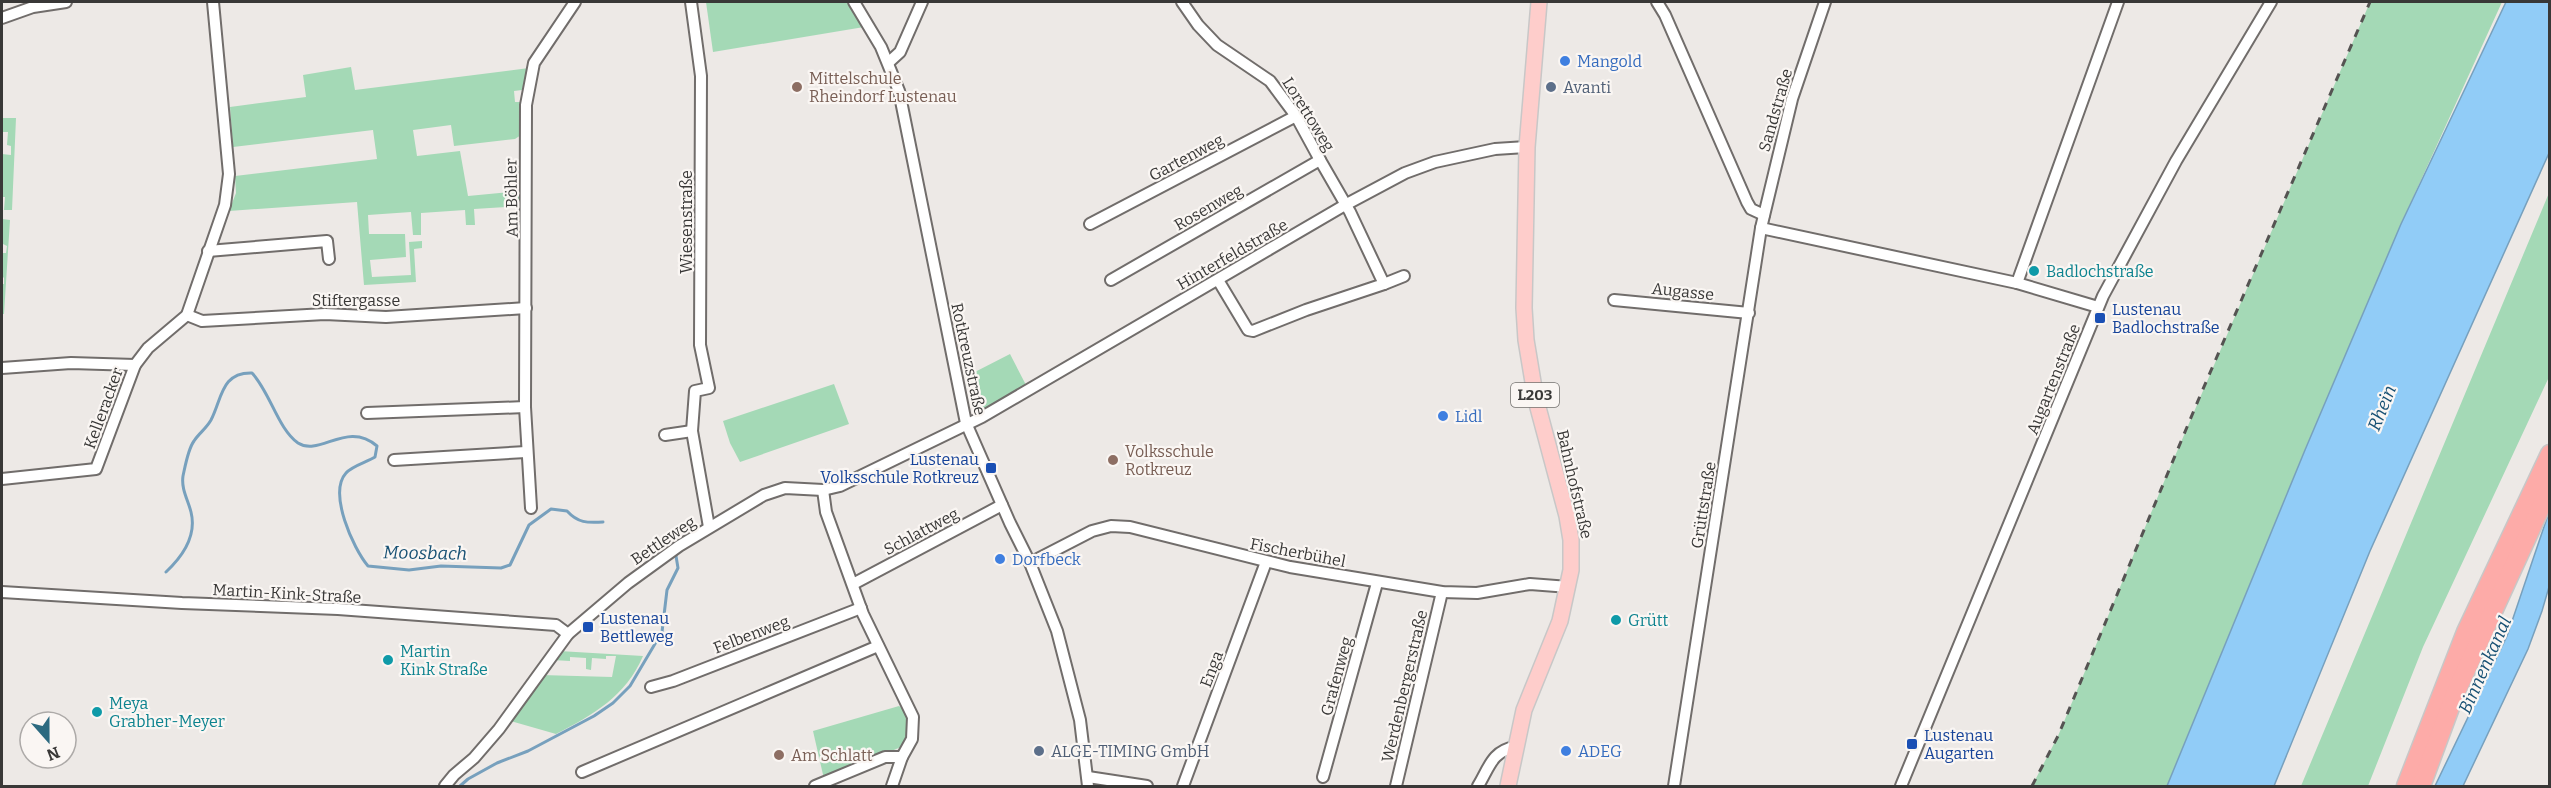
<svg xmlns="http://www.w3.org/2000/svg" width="2551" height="788" viewBox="0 0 2551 788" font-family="Bitter,serif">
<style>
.green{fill:#a4d9b6}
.water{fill:#91ccf7;stroke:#77a0bd;stroke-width:1.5}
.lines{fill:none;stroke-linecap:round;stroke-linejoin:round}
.stream{stroke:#77a0bd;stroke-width:3}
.street-casing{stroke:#716d6b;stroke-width:14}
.primary-casing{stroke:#c8c7c7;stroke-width:18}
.highway-casing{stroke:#c8c7c7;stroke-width:21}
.street{stroke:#fff;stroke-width:10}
.primary{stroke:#fecdcb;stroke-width:15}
.highway{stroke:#fdaba8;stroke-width:18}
.rail{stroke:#555352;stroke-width:3;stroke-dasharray:8 8;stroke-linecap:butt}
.shop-dot{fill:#3f7fe0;stroke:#faf6f3;stroke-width:2}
.education-dot{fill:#8d6e63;stroke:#faf6f3;stroke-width:2}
.service-dot{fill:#5c6f8a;stroke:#faf6f3;stroke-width:2}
.culture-dot{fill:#0f9aa8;stroke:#faf6f3;stroke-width:2}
.transit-dot{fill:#1a4fb4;stroke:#faf6f3;stroke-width:2}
.labels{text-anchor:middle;stroke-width:4.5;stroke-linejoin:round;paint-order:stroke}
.shield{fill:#faf6f3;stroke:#73716f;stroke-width:1.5}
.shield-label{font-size:15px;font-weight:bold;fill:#393837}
.shop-label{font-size:16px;fill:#366cbe;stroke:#faf6f3;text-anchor:start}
.education-label{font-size:16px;fill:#785e54;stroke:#faf6f3;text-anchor:start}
.service-label{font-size:16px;fill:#4e5e75;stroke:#faf6f3;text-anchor:start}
.street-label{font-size:16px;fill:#393837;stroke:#faf6f3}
.culture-label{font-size:16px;fill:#0d838f;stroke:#faf6f3;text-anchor:start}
.transit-label{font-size:16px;fill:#164399;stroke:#faf6f3;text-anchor:start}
.water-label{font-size:18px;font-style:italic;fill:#185174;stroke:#faf6f3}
</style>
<rect width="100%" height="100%" fill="#ede9e6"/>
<!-- green -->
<g class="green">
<polygon points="706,2 854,2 870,26 713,52"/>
<polygon points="2370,2 2502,2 2401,224 2305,450 2167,786 2032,786 2058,736 2166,477"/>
<polygon points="351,67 355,90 529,68 522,90 514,91 515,102 522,102 521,135 515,139 454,146 451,125 413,130 417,156 460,151 468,196 522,191 522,206 474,209 475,225 466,225 465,210 421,213 421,235 413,235 411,212 368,215 369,234 405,234 406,257 370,260 372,277 411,275 409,242 422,241 422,248 414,249 416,282 364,285 357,202 229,211 236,193 235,176 377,159 373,130 233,147 230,107 306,97 303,75"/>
<polygon points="2,118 16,118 12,210 4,210 5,197 2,197 2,154 11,155 11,146 7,145 8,132 2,132"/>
<polygon points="2549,193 2549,377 2423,647 2368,786 2301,786"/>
<polygon points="2,219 10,220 4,314 2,314 2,284 4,284 4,278 2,276 2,253 6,253 7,246 3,244"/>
<polygon points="1010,354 1026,385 982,411 975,409 966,384 971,383 969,375"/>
<polygon points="834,384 849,424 740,462 730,443 723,421"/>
<path d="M559,651L643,656C626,696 593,715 556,734L507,720L541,675L612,677L616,656H606V659L592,658L591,670L586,669V658L570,657V661L552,660Z"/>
<path d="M899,706C913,715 908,735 901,747L824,779L813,731Z"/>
</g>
<!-- water -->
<g class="water">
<polygon points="2506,2 2549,2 2549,153 2370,551 2274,786 2167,786 2305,450 2401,224"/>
<polygon points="2549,512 2549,587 2542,611 2528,649 2463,786 2435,786 2507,636"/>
</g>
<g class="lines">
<!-- stream -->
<g class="stream">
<path d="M166,572C182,557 197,536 191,512C188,500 181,489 183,476C185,467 188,449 194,441C199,433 206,429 211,420C222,399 221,372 252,373C270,392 278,429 298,443C320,457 347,420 377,446L375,457C367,462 352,466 346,473C328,493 353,548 368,566L409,570L441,566L501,568L510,565L529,525L551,509L567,511C578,523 587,523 603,522"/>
<polyline points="460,786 468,779 497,763 528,751 594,716 613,703 630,686 662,632 667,590 678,568 676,556"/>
</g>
<!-- street casing -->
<g class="street-casing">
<g id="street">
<polyline points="691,2 701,76 700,345 709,388 695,391 692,431"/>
<polyline points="854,2 881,47 899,91 966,423 1010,523 1030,563 1057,631 1080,720 1088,786"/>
<polyline points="1182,2 1198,25 1217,45 1270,81 1296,116 1320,160 1350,212 1384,284 1306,310 1253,331 1248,330 1218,280"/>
<polyline points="1657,2 1665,15 1747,202 1751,209 1764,215"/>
<polyline points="2,18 33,7 66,2"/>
<polyline points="889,62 900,52 922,2"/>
<polyline points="1090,224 1296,116"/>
<polyline points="1761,228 2017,283 2098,307"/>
<polyline points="208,251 327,241 329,259"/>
<polyline points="1111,280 1320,160"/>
<polyline points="2017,283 2118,2"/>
<polyline points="1384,284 1404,276"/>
<polyline points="1614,300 1749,313"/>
<polyline points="187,315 202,321 325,314 386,317 526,308"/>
<polyline points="2,368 71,363 135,365"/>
<polyline points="367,413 525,407"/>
<polyline points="665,435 692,431 709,527"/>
<polyline points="394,460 526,452"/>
<polyline points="2,479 96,469 135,365 148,348 187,315 225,205 229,174 213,2"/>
<polyline points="823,490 826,512 863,614 913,717 912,739 902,757 892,786"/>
<polyline points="531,508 525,407 526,105 534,63 575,2"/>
<polyline points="1030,563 1092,531 1111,526 1130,527 1290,567 1442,592 1477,593 1530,584 1569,587"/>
<polyline points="853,584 1002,505"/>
<polyline points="2,592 182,603 338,609 556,625 568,634"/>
<polyline points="651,687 673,681 861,608"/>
<polyline points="582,772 878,646"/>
<polyline points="1088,777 1147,786"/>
<polyline points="1323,777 1377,583"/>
<polyline points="445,786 454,775 474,758 499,729 568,634 628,583 679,546 764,495 785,488 823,490 840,486 982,417 1345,205 1405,173 1435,162 1495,149 1527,147"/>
<polyline points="815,786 885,757 902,757"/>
<polyline points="1183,786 1266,562"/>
<polyline points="1396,786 1442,592"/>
<path d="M1478,786C1489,768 1492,751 1515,747"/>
<polyline points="1674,786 1761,228 1792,99 1825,2"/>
<polyline points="1901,786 2103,296 2176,161 2271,2"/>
</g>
</g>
<!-- primary casing -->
<g class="primary-casing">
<polyline id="primary" points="1508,786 1524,710 1560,621 1571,570 1571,540 1567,516 1536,400 1526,340 1524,308 1527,147 1539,2"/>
</g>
<!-- highway casing -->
<g class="highway-casing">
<g id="highway">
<polyline points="2406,786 2466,632 2550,454"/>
<polyline points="2421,786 2455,694 2550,487"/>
</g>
</g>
<!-- street -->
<use href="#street" class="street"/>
<!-- primary -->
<use href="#primary" class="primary"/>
<!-- highway -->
<use href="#highway" class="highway"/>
<!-- rail -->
<polyline class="rail" points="2032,786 2058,736 2200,396 2370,2"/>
</g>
<!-- markers -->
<g class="shop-dot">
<circle cx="1565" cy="61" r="6"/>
<circle cx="1443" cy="416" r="6"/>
<circle cx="1000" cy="559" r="6"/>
<circle cx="1566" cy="751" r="6"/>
</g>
<g class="education-dot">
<circle cx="797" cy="87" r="6"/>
<circle cx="1113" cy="460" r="6"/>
<circle cx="779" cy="755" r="6"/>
</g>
<g class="service-dot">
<circle cx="1551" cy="87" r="6"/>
<circle cx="1039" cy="751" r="6"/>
</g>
<g class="culture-dot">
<circle cx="2034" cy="271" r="6"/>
<circle cx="1616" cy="620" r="6"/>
<circle cx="388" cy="660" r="6"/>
<circle cx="97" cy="712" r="6"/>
</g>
<g class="transit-dot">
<rect x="2094" y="312" width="12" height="12" rx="3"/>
<rect x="985" y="462" width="12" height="12" rx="3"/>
<rect x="582" y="621" width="12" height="12" rx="3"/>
<rect x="1906" y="738" width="12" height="12" rx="3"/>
</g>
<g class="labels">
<!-- shield labels -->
<rect class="shield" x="1511" y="383" width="48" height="24" rx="4.5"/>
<g class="shield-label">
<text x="1535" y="400">L203</text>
</g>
<!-- shop labels -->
<g class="shop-label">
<text x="1577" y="67">Mangold</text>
<text x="1455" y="422">Lidl</text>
<text x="1012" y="565">Dorfbeck</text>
<text x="1578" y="757">ADEG</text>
</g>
<!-- education labels -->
<g class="education-label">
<text x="809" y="84">Mittelschule<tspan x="809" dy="18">Rheindorf Lustenau</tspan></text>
<text x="1125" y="457">Volksschule<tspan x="1125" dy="18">Rotkreuz</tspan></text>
<text x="791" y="761">Am Schlatt</text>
</g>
<!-- service labels -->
<g class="service-label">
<text x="1563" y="93">Avanti</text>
<text x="1051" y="757">ALGE-TIMING GmbH</text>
</g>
<!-- street labels -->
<g class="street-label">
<text transform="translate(1775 110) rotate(-74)" y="6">Sandstraße</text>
<text transform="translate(1309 114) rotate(58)" y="6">Lorettoweg</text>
<text transform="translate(1186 157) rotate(-28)" y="6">Gartenweg</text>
<text transform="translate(511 198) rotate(-91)" y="6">Am Böhler</text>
<text transform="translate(1208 207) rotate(-30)" y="6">Rosenweg</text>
<text transform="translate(686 222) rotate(-90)" y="6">Wiesenstraße</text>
<text transform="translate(1232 254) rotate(-30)" y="6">Hinterfeldstraße</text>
<text transform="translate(1683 291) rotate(6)" y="6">Augasse</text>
<text x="356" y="306">Stiftergasse</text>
<text transform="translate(969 359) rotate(78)" y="6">Rotkreuzstraße</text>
<text transform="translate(2053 379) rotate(-68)" y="6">Augartenstraße</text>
<text transform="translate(103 408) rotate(-70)" y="6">Kelleracker</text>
<text transform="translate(1575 484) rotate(77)" y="6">Bahnhofstraße</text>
<text transform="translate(1703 505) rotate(-81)" y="6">Grüttstraße</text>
<text transform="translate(921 531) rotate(-28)" y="6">Schlattweg</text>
<text transform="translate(663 540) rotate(-34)" y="6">Bettleweg</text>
<text transform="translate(1298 552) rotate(11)" y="6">Fischerbühel</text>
<text transform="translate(287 593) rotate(3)" y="6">Martin-Kink-Straße</text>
<text transform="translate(751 634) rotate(-21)" y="6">Felbenweg</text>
<text transform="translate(1211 669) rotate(-69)" y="6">Enga</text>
<text transform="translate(1336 676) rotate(-75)" y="6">Grafenweg</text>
<text transform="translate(1404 686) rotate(-77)" y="6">Werdenbergerstraße</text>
</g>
<!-- culture labels -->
<g class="culture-label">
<text x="2046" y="277">Badlochstraße</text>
<text x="1628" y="626">Grütt</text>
<text x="400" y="657">Martin<tspan x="400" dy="18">Kink Straße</tspan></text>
<text x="109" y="709">Meya<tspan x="109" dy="18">Grabher-Meyer</tspan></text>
</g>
<!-- transit labels -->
<g class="transit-label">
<text x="2112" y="315">Lustenau<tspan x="2112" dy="18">Badlochstraße</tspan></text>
<text x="979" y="465" text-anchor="end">Lustenau<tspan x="979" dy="18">Volksschule Rotkreuz</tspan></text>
<text x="600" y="624">Lustenau<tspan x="600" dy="18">Bettleweg</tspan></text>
<text x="1924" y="741">Lustenau<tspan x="1924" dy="18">Augarten</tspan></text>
</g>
<!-- water labels -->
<g class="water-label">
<text transform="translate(2382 408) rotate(-68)" y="6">Rhein</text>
<text transform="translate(425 553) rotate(1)" y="6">Moosbach</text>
<text transform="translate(2485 665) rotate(-66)" y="6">Binnenkanal</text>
</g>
</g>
<!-- border -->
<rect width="2551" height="788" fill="none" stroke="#393837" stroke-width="6"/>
<!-- north arrow -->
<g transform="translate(48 740) rotate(159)"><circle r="28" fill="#faf6f3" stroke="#adaaa8" stroke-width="1.5"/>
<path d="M0-4.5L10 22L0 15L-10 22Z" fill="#2c6a80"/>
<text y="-9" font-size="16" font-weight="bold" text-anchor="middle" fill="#393837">N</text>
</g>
</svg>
